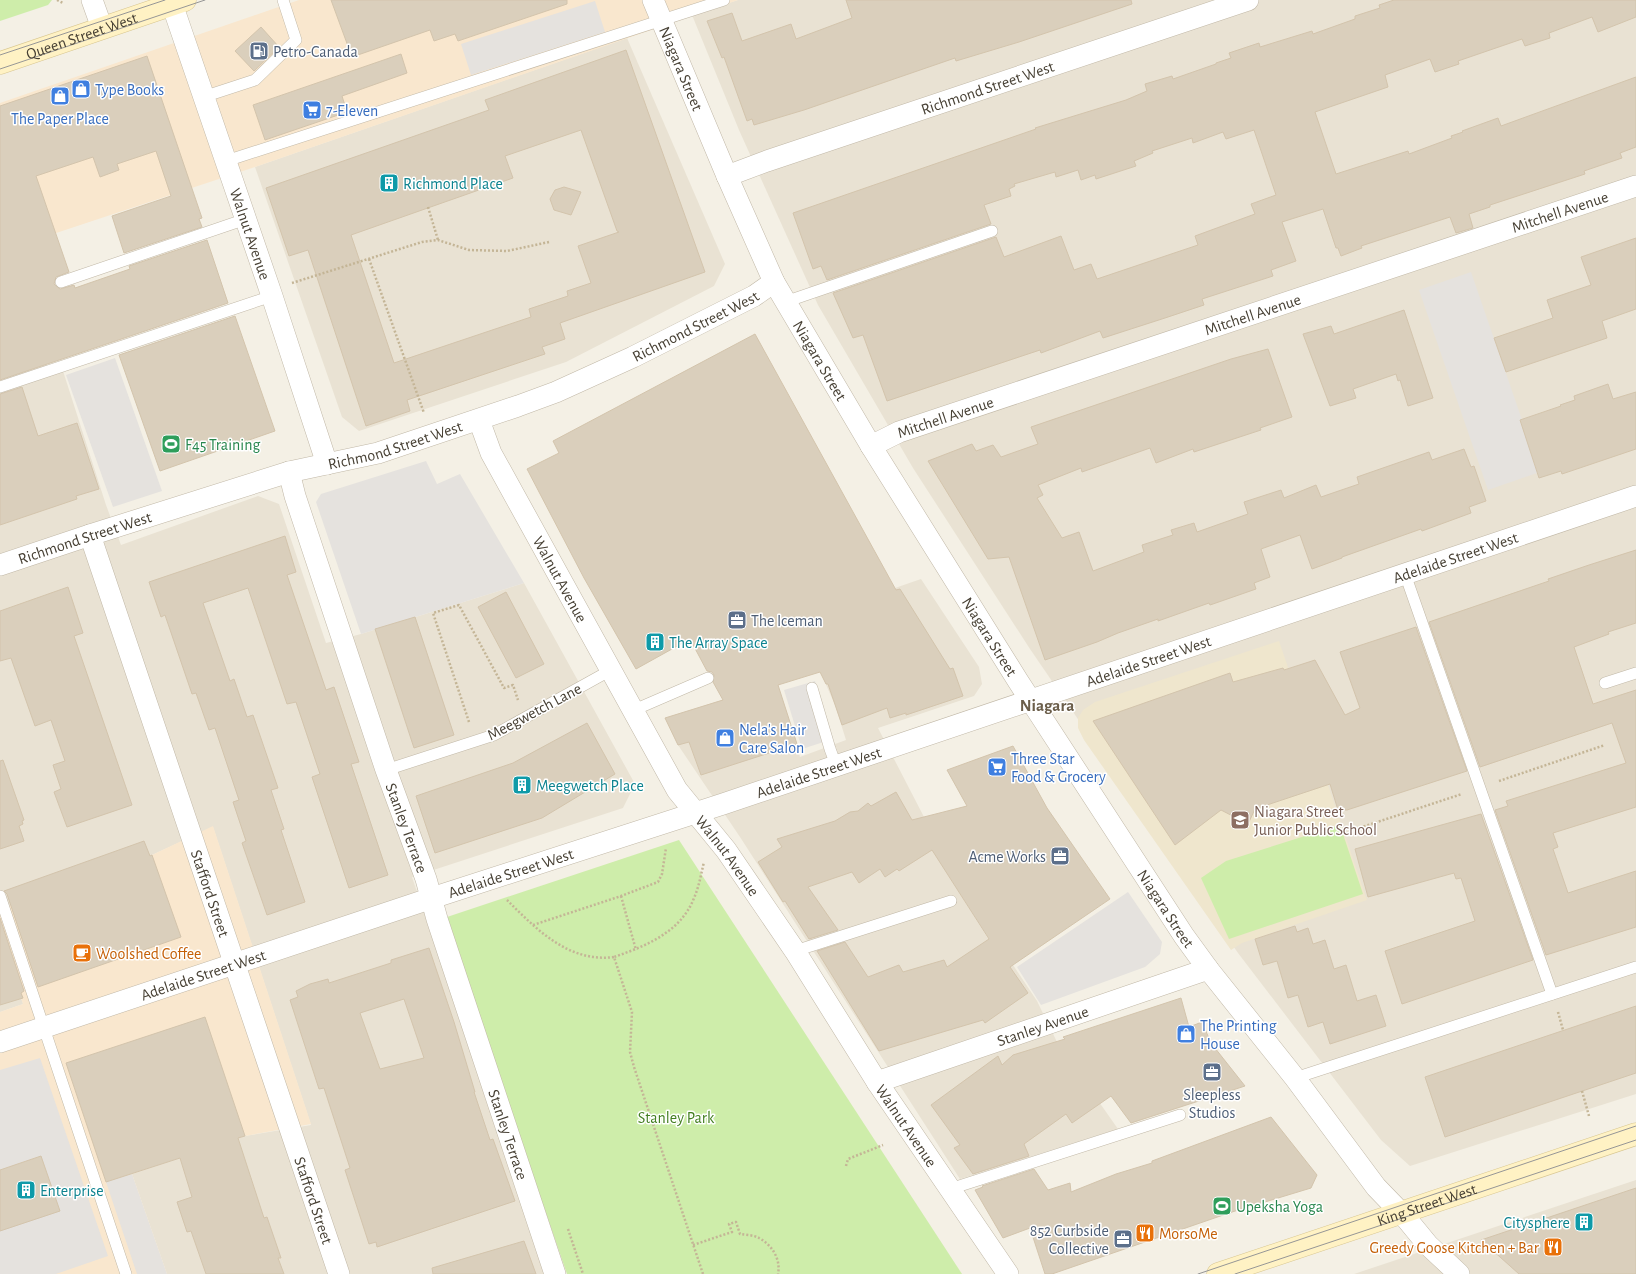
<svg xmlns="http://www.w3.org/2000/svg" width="1636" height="1274" viewBox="0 0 1636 1274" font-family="'Alegreya Sans',sans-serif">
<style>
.residential{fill:#e9e2d3}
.commercial{fill:#f9e7ce}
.education{fill:#efe6cd}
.green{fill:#ceedaa}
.parking{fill:#e5e2de}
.building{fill:#dacfbc;stroke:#d3c4ac;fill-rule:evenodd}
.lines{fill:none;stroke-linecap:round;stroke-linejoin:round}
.service-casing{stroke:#c1b8a7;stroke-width:12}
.minor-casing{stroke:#c1b8a7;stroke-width:22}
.secondary-casing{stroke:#d8c690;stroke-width:23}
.path{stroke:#c4b596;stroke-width:2.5;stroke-dasharray:2 2;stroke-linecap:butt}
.service{stroke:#fff;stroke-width:11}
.minor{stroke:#fff;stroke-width:21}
.secondary{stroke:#fff2c4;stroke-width:22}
.tram{stroke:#969696;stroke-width:1}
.labels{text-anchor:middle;stroke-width:3;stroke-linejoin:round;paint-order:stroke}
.street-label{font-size:16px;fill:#474034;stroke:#fff}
.service-label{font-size:16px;fill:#4e5e75;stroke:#fff;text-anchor:start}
.shop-label{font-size:16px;fill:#366cbe;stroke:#fff;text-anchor:start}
.culture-label{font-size:16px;fill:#0d838f;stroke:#fff;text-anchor:start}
.leisure-label{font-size:16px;fill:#27864d;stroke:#fff;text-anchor:start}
.education-label{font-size:16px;fill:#785e54;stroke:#fff;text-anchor:start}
.food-label{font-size:16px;fill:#c56008;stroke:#fff;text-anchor:start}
.park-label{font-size:16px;fill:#437f21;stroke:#fff}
.neighbourhood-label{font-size:17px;font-weight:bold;fill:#6b5e4a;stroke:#fff}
</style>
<rect width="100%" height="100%" fill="#f4f0e5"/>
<!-- residential -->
<g class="residential">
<polygon points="738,0 1636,0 1636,1094 1410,1166 1381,1140 1238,953 1030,649 913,468 818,305 739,130 692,15"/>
<polygon points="627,38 725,264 714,286 566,362 359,431 342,417 255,167"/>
<polygon points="0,225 40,343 50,375 63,371 106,505 121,545 258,496 279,504 326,643 361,634 524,583 635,784 623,808 412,877 545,1274 167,1274 132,1174 245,1136 311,1125 213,827 152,855 0,909"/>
<polygon points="921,579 979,667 982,684 974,696 878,728 924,817 950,878 999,956 1013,965 1037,1001 1057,1042 1118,1129 960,1179 740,837 678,745 665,718 728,698 778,685 800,757 846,740 835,705 800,626 895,588"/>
<polygon points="0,932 23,1004 0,1012"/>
<polygon points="1636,1180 1636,1274 1354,1274"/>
</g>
<!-- commercial -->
<g class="commercial">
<polygon points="299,0 738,0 255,167 11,248 0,216 0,103"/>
<polygon points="213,826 311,1124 245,1136 132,1174 167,1274 0,1274 0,1012 23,1004 0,932 0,909 152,855"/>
</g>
<!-- education -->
<polygon class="education" points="1279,641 1367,900 1242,943 1231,950 1084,740 1078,728 1078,718 1083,710 1095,702"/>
<!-- green -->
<g class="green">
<polygon points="0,0 52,0 48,5 0,21"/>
<polygon points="1340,825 1363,894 1229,939 1201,878 1226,861"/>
<polygon points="679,840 962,1274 567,1274 444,918"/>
</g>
<!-- parking -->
<g class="parking">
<polygon points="595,1 605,32 471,75 461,44"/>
<polygon points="1471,272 1540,472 1488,490 1419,290"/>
<polygon points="115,358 162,491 113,507 66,375"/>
<polygon points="426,461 437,484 460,474 524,583 361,634 316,502 321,494"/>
<polygon points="815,681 833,739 802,749 784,690"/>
<polygon points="1128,892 1162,942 1160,954 1145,967 1041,1005 1017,967"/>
<polygon points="40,1058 108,1256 56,1274 0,1274 0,1231 60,1211 41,1156 0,1170 0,1070"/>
<polygon points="132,1174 167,1274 137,1274 106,1182"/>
</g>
<!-- building -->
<g class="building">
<polygon points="331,0 567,0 567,4 458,41 455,34 434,41 430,30 352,57"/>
<polygon points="846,0 1131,0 1132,4 1019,42 956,61 955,58 804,110 754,125 752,119 747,121 724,57 722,58 707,21 732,13 742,41 791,24 796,39 852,18"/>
<polygon points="1394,0 1636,0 1636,17 1598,32 1592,17 1549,33 1550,38 1525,46 1522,39 1458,61 1459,64 1435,72 1430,59 1385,75 1388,87 1315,112 1336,174 1408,151 1409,154 1452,138 1451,136 1463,132 1462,131 1498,118 1501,126 1636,77 1636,147 1620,153 1622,158 1584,171 1585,174 1490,205 1490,207 1469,214 1473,228 1456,233 1450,217 1361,246 1362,248 1341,256 1338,248 1336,248 1323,209 1282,222 1296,261 1271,270 1273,276 1202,299 1204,305 1165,318 1103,338 1100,331 1041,353 1040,350 887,401 863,335 853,338 833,293 996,237 1004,257 1061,236 1074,270 1091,264 1097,279 1198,245 1195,236 1255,214 1251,204 1276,195 1254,130 1226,139 1223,132 1193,143 1192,138 1152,151 1153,153 1134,161 1136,166 1096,179 1095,175 1081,180 1078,170 1056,177 1055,172 1014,184 1015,186 1009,189 1011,196 984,205 991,224 827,280 821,266 813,269 793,213 1036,129 1035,128 1126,100 1147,91 1145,84 1172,76 1173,79 1216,64 1216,63 1231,58 1229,53 1259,43 1260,47 1312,31 1313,34 1355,19 1355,16 1380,8 1379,5"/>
<polygon points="261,27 279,47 254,71 235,51"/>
<path d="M626,50L705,272L560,323L565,339L542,347L545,354L407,400L410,411L366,426L308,250L289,256L266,188L489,110L485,100ZM581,130L617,231L619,232L578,246L591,283L567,291L568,296L529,309L531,317L394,363L351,235L513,178L505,156Z"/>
<polygon points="401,54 407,73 342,96 347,112 265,140 253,105"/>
<polygon points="147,56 202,218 199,219 202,227 124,253 112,216 171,196 156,151 117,164 119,170 100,177 93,157 36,176 69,272 56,277 54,284 60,289 74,285 75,288 130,269 129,266 207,240 228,303 0,380 0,106"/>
<polygon points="564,187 581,192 571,215 554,210 550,199 555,190"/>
<polygon points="1636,238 1636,309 1602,321 1607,338 1506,372 1494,338 1553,318 1547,300 1591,285 1581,257"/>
<polygon points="1404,310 1433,398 1408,406 1400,380 1398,381 1396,374 1353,389 1356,398 1330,406 1303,334 1331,326 1334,334"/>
<polygon points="235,316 275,431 160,471 119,355"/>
<polygon points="755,334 896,590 900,589 950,669 953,668 963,696 906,715 906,713 890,718 887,708 842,725 828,684 826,684 820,672 778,685 797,744 701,775 689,742 678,745 665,718 723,700 713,682 714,675 712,672 707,671 690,639 636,669 584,578 527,469 559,453 553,441"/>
<polygon points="1268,349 1292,417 1260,428 1261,430 1194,452 1193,449 1156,463 1150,448 1082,472 1081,468 1038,485 1043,495 1037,498 1062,538 1079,532 1093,571 1144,552 1142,545 1173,535 1171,530 1194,523 1197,532 1248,514 1244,502 1281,490 1284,498 1316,485 1321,497 1359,484 1357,477 1429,452 1432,460 1464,449 1471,467 1474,466 1486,501 1469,507 1471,513 1422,531 1421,529 1342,557 1342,558 1312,569 1300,535 1261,549 1270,577 1254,583 1256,589 1210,605 1209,603 1158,621 1158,619 1118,633 1097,642 1045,660 1009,557 988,559 928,461 972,444 976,451 993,445 1001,457 1038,444 1031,427 1231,359"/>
<polygon points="1608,384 1613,399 1636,392 1636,449 1562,474 1561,471 1539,478 1520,420 1561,406 1560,405 1575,400 1574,396"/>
<polygon points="22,387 38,436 77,423 99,489 76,496 77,499 0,525 0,394"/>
<polygon points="285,536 296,572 287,575 326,690 334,687 359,762 351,764 388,875 349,888 312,777 320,774 296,702 287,704 248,588 203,603 230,681 234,679 247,717 253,715 278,788 271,790 284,829 281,830 305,902 267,915 242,843 246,841 233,802 239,800 215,728 209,730 196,693 192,694 165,615 161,617 149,582"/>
<polygon points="1636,550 1636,623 1608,632 1609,634 1574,647 1593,704 1636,690 1636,807 1553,833 1558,847 1553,849 1568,893 1636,871 1636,927 1546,955 1495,810 1508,806 1506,801 1626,763 1612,723 1480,767 1429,622 1549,581 1548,579 1589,565"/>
<polygon points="68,587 83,633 74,636 132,805 67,827 54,792 61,789 53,765 65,761 51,720 35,726 11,658 0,661 0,611"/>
<polygon points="506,592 544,664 516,678 478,607"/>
<polygon points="415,617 454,735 414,748 375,629"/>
<polygon points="1416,627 1467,771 1347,810 1338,810 1330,784 1255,809 1248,824 1221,810 1175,845 1093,721 1230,673 1233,682 1283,668 1284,670 1315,660 1345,715 1360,708 1340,652"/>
<polygon points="587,723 615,774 542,818 435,853 416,796 513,763"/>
<polygon points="1013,746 1047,808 1110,899 1010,967 1028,993 985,1023 983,1020 879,1051 817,951 845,942 868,977 899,965 903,972 944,960 947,967 989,939 932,850 899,871 897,869 885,877 880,869 859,883 852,872 808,887 838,930 809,939 785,901 783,902 758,862 782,847 777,839 835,821 850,812 858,811 868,803 871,806 896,792 912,820 967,806 947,770"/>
<polygon points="3,760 24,820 22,821 23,824 19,826 24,841 0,849 0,761"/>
<polygon points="1481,814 1533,960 1402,1004 1385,951 1475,921 1461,878 1456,879 1454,873 1368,897 1355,849"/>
<polygon points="144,841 150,856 152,855 181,937 38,987 7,894 4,891"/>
<polygon points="0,918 24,991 21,993 23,998 0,1005"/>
<polygon points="1295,926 1297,932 1308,928 1313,944 1325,940 1334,969 1346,965 1357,1001 1376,995 1386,1026 1330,1044 1323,1022 1308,1027 1298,995 1288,998 1277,961 1263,965 1255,939"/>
<path d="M429,948L454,1022L475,1092H474L490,1140L493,1139L515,1201L377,1247L376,1242L369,1244L345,1170L350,1168L324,1088L319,1089L290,1000L298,997L296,991L310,984L328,979L329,983L391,963V960ZM404,999L424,1058L380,1069L360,1013Z"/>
<polygon points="1181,998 1189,1027 1202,1022 1211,1043 1245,1086 1131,1123 1111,1096 1072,1123 1066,1114 1024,1144 1029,1156 973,1174 954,1148 960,1145 931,1105 998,1056 1002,1065 1013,1055 1065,1039 1063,1037"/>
<polygon points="1636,1006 1636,1073 1445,1137 1425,1077"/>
<polygon points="205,1017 245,1136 238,1138 264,1218 267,1217 281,1258 278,1258 284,1274 206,1274 191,1231 187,1232 177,1202 192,1197 180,1158 106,1182 66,1063"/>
<polygon points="1271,1117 1317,1175 1311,1188 1232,1212 1052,1274 1045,1274 1030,1228 1003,1238 975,1190 983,1187 982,1186 1034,1169 1048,1190 1070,1183 1071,1192 1116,1174 1152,1163 1152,1161"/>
<polygon points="41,1156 60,1211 0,1231 0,1170"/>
<polygon points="1636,1188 1636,1274 1519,1274 1481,1240"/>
<polygon points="524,1241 536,1274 433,1274 432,1268"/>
</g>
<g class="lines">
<!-- service casing -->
<g class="service-casing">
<g id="service">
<polyline points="203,97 255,80 296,40 283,0"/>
<polyline points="226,161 724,0"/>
<polyline points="61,282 246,219"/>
<polyline points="785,302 992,231"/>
<polyline points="0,387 272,296"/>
<polyline points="1405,574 1552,994"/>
<polyline points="1605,683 1636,673"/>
<polyline points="812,688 830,749 836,765"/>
<polyline points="634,710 708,678"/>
<polyline points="386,770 494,735 611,670"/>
<polyline points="0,896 126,1274"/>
<polyline points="795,951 951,901"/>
<polyline points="1295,1078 1636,967"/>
<polyline points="950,1189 1180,1115"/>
</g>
</g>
<!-- minor casing -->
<g class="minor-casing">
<g id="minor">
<polyline points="92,0 102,28"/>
<path id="s1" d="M653,0L727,176L774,282L871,446L1018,681L1184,936L1208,969L1295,1078L1376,1187L1405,1217L1428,1245L1459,1274"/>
<path id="s2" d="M172,4L272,296L327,464"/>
<path id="s3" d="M727,176L767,161L1248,0"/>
<path id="s4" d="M479,420L491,453L677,790L726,850L795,951L877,1082L1008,1274"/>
<path id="s5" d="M871,446L899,432L1636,186"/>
<path id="s6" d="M289,472L295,496L386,770L426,879L437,919L555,1274"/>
<path id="s7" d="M90,535L339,1274"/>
<path id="s8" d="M0,565L90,535L289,472L378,453L518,406L556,392L633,357L754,296L774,282"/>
<path id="s9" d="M0,1042L432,898L723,804L1636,496"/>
<path id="s10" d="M877,1082L1208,969"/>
</g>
</g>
<!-- secondary casing -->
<g class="secondary-casing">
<g id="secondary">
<path id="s11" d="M0,63L185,0"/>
<path id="s12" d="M1218,1274L1636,1134"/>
</g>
</g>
<!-- path -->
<g class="path">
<polyline points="57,0 63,3"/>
<polyline points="428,207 438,240"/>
<polyline points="369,259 424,413"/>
<polyline points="292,283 422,242 438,240 469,250 507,251 549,242"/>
<polyline points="469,722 433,613 459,605 504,688 513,685 518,700"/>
<polyline points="1499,781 1605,745"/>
<polyline points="1356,829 1462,794"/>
<polyline points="621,896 636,950"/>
<path d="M507,900C536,929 569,963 614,957"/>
<polyline points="533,925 621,896 658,882 662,874 666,848"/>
<polyline points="1558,1012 1563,1030"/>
<polyline points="1582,1091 1589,1116"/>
<polyline points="846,1166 848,1159 883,1145"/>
<polyline points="568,1229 583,1274"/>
<path d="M693,1245L732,1232L729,1224L736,1222L740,1234C746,1235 754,1235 759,1238C772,1245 781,1259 778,1274"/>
<path d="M703,1274L634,1067L630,1052L632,1012L614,957C646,946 681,932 694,898C699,887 701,874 704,862"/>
</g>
<!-- service -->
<use href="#service" class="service"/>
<!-- minor -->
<use href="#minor" class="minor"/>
<!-- secondary -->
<use href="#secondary" class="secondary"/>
<!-- tram -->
<g class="tram">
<polyline points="0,55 165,0"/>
<polyline points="0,69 205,0"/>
<polyline points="1198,1274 1636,1126"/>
<polyline points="1235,1274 1636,1140"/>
</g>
</g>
<!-- icons -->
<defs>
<g id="fuel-square" transform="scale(1)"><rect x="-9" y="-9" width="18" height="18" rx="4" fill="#5c6f8a" stroke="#fff"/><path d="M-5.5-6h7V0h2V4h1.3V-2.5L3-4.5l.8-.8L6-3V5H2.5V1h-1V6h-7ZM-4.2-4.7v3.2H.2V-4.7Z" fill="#fff"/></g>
<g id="shop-square" transform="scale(1)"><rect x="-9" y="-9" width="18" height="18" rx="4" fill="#3f7fe0" stroke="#fff"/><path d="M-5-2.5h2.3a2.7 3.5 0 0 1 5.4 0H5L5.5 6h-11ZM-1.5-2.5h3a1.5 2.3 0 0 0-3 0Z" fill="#fff"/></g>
<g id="supermarket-square" transform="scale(1)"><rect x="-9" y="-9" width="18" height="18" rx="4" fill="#3f7fe0" stroke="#fff"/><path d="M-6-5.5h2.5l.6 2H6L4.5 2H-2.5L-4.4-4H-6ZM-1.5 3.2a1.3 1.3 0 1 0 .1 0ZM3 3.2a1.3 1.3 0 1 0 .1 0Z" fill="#fff"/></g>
<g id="building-square" transform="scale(1)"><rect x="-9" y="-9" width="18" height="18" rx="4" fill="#0f9aa8" stroke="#fff"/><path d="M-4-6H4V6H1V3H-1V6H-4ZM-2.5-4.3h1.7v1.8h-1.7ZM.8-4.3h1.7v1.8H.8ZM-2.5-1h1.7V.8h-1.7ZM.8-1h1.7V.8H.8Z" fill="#fff"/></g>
<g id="stadium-square" transform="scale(1)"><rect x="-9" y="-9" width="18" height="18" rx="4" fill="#2e9e5b" stroke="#fff"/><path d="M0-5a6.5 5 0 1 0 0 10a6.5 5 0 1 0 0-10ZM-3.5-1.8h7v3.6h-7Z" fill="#fff"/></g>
<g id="office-square" transform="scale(1)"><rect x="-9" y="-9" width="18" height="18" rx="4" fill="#5c6f8a" stroke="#fff"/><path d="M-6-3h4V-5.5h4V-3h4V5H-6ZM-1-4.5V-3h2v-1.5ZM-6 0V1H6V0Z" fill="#fff"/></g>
<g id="school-square" transform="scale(1)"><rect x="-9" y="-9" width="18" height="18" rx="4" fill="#8d6e63" stroke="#fff"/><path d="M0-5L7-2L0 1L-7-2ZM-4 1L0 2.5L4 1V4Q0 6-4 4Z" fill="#fff"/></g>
<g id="cafe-square" transform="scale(1)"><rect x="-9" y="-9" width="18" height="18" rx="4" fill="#e8710a" stroke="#fff"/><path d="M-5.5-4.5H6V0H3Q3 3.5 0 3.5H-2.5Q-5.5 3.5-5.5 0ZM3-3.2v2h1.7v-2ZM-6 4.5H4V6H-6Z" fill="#fff"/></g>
<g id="restaurant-square" transform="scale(1)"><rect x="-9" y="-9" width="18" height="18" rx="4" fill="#e8710a" stroke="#fff"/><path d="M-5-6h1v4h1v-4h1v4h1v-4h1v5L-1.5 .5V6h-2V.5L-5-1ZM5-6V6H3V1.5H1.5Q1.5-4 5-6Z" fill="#fff"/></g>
</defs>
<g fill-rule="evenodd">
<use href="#fuel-square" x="259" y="51"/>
<use href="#shop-square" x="81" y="89"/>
<use href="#shop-square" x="60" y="96"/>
<use href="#supermarket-square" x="312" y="110"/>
<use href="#building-square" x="389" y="183"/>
<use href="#stadium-square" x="171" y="444"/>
<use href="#office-square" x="737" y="620"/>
<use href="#building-square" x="655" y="642"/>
<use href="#shop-square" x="725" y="738"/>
<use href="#supermarket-square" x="997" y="767"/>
<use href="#building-square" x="522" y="785"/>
<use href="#school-square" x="1240" y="820"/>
<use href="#office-square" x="1060" y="856"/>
<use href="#cafe-square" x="82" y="953"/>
<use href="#shop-square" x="1186" y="1034"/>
<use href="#office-square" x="1212" y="1072"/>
<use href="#building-square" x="26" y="1190"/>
<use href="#stadium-square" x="1222" y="1206"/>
<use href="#building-square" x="1584" y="1222"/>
<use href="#restaurant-square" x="1145" y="1233"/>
<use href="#office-square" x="1123" y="1239"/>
<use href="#restaurant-square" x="1553" y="1247"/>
</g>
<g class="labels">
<!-- street labels -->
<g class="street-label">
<text dy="6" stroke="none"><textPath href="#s11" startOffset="86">Queen Street West</textPath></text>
<text dy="6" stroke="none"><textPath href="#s1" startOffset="74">Niagara Street</textPath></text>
<text dy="6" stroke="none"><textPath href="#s3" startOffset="275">Richmond Street West</textPath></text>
<text dy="6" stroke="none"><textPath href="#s5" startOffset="728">Mitchell Avenue</textPath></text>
<text dy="6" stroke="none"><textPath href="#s2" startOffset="243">Walnut Avenue</textPath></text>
<text dy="6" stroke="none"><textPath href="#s5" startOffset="404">Mitchell Avenue</textPath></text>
<text dy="6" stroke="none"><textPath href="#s8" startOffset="737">Richmond Street West</textPath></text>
<text dy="6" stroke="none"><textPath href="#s1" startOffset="398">Niagara Street</textPath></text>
<text dy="6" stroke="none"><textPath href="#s5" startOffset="80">Mitchell Avenue</textPath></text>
<text dy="6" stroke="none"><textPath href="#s8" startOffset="413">Richmond Street West</textPath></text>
<text dy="6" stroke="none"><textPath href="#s8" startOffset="89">Richmond Street West</textPath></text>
<text dy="6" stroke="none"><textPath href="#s9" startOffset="1534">Adelaide Street West</textPath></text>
<text dy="6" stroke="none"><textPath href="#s4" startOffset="179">Walnut Avenue</textPath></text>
<text dy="6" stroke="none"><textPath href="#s1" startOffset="722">Niagara Street</textPath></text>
<text dy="6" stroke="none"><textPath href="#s9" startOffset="1210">Adelaide Street West</textPath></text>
<text transform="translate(534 711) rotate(-28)" y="6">Meegwetch Lane</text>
<text dy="6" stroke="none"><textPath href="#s9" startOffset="862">Adelaide Street West</textPath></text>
<text dy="6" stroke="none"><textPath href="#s6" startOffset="375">Stanley Terrace</textPath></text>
<text dy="6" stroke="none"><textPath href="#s4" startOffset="503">Walnut Avenue</textPath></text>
<text dy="6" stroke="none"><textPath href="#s9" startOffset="538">Adelaide Street West</textPath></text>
<text dy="6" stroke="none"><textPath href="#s7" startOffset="378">Stafford Street</textPath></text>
<text dy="6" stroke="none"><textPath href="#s1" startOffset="1046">Niagara Street</textPath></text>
<text dy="6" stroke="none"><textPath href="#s9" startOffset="214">Adelaide Street West</textPath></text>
<text dy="6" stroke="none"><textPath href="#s10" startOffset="175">Stanley Avenue</textPath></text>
<text dy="6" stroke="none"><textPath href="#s4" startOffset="827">Walnut Avenue</textPath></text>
<text dy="6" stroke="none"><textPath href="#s6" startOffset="698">Stanley Terrace</textPath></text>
<text dy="6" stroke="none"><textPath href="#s7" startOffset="702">Stafford Street</textPath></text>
<text dy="6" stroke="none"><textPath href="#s12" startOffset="220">King Street West</textPath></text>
</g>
<!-- service labels -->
<g class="service-label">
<text x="273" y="57">Petro-Canada</text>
<text x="751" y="626">The Iceman</text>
<text x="1046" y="862" text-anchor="end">Acme Works</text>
<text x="1212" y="1100" text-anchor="middle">Sleepless<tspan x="1212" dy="18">Studios</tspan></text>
<text x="1109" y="1236" text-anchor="end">852 Curbside<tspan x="1109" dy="18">Collective</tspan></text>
</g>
<!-- shop labels -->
<g class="shop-label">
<text x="95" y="95">Type Books</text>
<text x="326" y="116">7-Eleven</text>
<text x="60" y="124" text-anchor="middle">The Paper Place</text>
<text x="739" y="735">Nela's Hair<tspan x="739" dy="18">Care Salon</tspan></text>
<text x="1011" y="764">Three Star<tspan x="1011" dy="18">Food &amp; Grocery</tspan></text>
<text x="1200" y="1031">The Printing<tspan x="1200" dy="18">House</tspan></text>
</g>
<!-- culture labels -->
<g class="culture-label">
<text x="403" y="189">Richmond Place</text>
<text x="669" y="648">The Array Space</text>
<text x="536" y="791">Meegwetch Place</text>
<text x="40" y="1196">Enterprise</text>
<text x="1570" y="1228" text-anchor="end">Citysphere</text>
</g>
<!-- leisure labels -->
<g class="leisure-label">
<text x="185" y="450">F45 Training</text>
<text x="1236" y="1212">Upeksha Yoga</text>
</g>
<!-- education labels -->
<g class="education-label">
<text x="1254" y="817">Niagara Street<tspan x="1254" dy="18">Junior Public School</tspan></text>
</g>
<!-- food labels -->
<g class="food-label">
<text x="96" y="959">Woolshed Coffee</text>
<text x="1159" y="1239">MorsoMe</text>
<text x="1539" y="1253" text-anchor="end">Greedy Goose Kitchen + Bar</text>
</g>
<!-- park labels -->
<g class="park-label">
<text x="676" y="1123">Stanley Park</text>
</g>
<!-- neighbourhood labels -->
<g class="neighbourhood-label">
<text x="1047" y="711">Niagara</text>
</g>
</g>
</svg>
